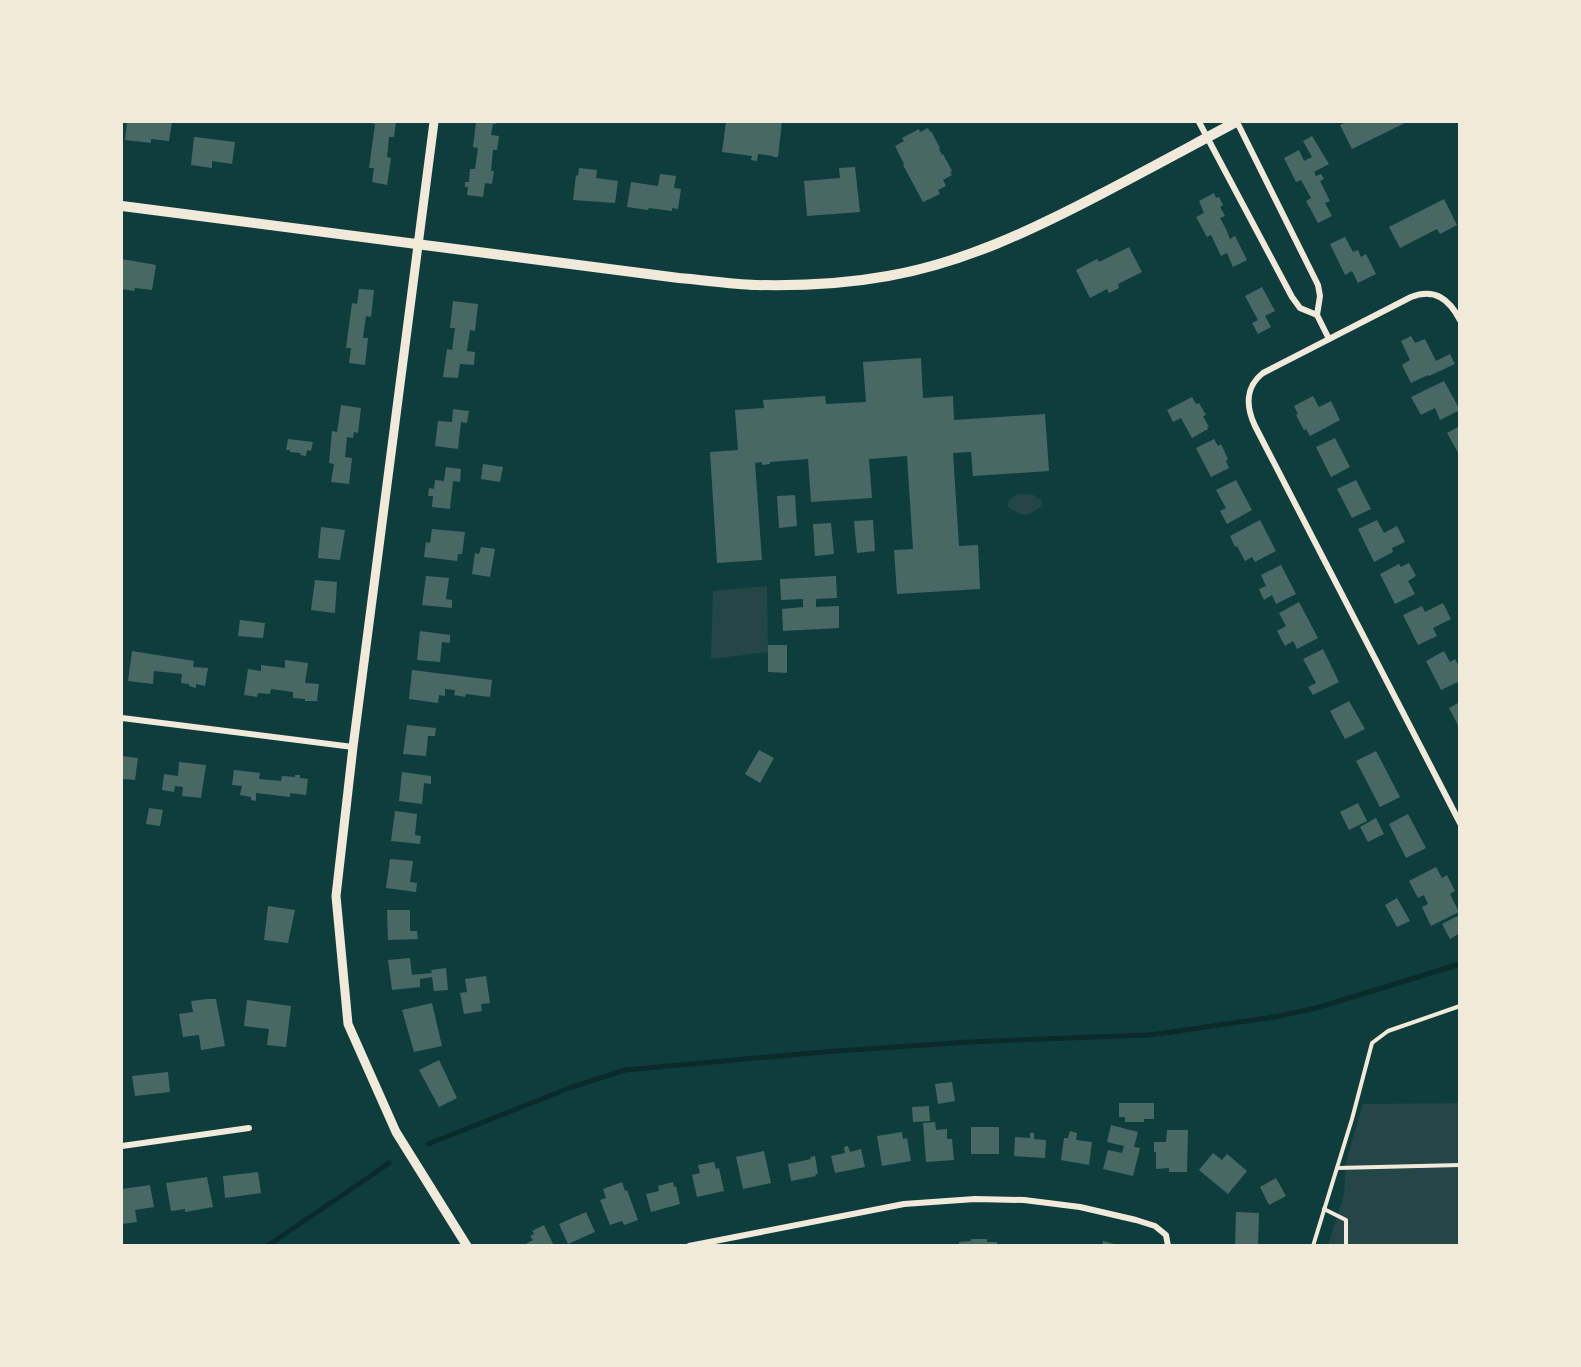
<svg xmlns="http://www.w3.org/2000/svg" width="1581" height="1367" viewBox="0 0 1581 1367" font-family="Commissioner,sans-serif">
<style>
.green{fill:#244646}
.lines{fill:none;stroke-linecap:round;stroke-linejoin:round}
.stream{stroke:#0a2a2b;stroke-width:5}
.building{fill:#486865}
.service{stroke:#f1e9da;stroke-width:4}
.minor{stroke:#f1e9da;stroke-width:6}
.tertiary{stroke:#f1e9da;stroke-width:9}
.secondary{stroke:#f1e9da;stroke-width:10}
</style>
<rect width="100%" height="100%" fill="#0f3d3e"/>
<!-- green -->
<g class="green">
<path d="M1019,494L1034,495L1036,498L1041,499L1042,507C1038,508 1036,510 1033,512C1026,518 1014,512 1008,507C1008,499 1012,497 1019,494Z"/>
<polygon points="767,586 768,652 711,659 713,591"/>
<polygon points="1459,1103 1459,1245 1328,1246 1344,1194 1346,1162 1363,1104"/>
</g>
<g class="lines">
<!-- stream -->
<g class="stream">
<polyline points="428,1144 572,1087 625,1070 823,1052 968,1042 1147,1035 1165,1033 1280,1016 1320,1007 1460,964"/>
<polyline points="267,1246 369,1177 389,1163"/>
</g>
</g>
<!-- building -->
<g class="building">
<polygon points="127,122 172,122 169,141 151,139 151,143 125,140"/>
<polygon points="370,122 396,122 394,137 389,137 388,148 387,157 391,158 387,185 372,182 374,168 369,168 375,124 370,123"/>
<polygon points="476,122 496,122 496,124 493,124 491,135 499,136 497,150 493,150 491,171 494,171 492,184 485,183 483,197 467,195 468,187 465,187 465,182 469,182 470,169 475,169 478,148 473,147"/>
<polygon points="726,122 782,122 778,157 773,157 773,156 758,154 757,161 751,160 752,156 722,152"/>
<polygon points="1346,122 1407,122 1352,149 1340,125"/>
<polygon points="928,128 930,132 931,131 940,148 939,149 942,155 943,154 952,171 950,172 952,175 943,180 946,186 938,190 940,194 923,202 903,165 904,164 895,146 904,141 902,138 919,129 920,132"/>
<polygon points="1312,136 1329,164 1314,172 1316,176 1321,174 1324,179 1320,181 1330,201 1325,203 1332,216 1318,223 1306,201 1311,198 1301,180 1296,182 1284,158 1299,150 1304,161 1312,157 1303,141"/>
<polygon points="194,137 235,142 232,164 212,161 212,168 191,165"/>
<polygon points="855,167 860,212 807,216 804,181 840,178 839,168"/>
<polygon points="579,168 597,170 596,178 618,181 615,203 573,200 576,175 578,176"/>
<polygon points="660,174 676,176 674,188 681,189 678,209 672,208 672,211 649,208 648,210 627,207 631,182 658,186"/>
<polygon points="1214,193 1216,198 1219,197 1223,205 1220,207 1225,216 1220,218 1226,229 1230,239 1235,236 1247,260 1233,267 1227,253 1221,256 1211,235 1207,237 1196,217 1204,213 1199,201"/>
<polygon points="1444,199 1457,225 1440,234 1437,229 1400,248 1389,227"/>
<polygon points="1345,237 1353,252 1358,250 1361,257 1366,254 1376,274 1358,283 1352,271 1345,275 1330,244"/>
<polygon points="1129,247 1142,272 1118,284 1119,288 1109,293 1107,289 1090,298 1076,270 1097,259 1099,262"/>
<polygon points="122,259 156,265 152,290 135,288 134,291 122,289"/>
<polygon points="1262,287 1275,311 1265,316 1271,327 1258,334 1252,323 1258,320 1245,296"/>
<polygon points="359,289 374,290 371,317 366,316 363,338 368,338 365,365 349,363 351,348 346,348 352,303 357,304"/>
<polygon points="453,301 478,304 475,331 470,330 467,351 475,352 474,365 460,364 458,378 443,377 447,349 452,350 455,328 450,328"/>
<polygon points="1411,336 1415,343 1425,339 1436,361 1450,354 1455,364 1429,376 1428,375 1411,383 1402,365 1410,360 1401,341"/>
<polygon points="921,358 923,398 953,396 954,420 1045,414 1049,471 973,476 971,452 953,453 959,546 978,545 980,589 897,594 894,550 913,549 907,456 869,459 872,498 811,502 808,459 770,462 770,464 762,465 762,462 755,463 762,560 717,563 710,452 738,450 735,410 764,408 763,400 825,396 826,404 866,402 863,362"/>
<polygon points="1444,381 1460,410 1440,420 1435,408 1421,415 1411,397"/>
<polygon points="1313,396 1319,407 1331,401 1340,420 1310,436 1306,429 1304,430 1296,415 1298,414 1294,406"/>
<polygon points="1192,397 1196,404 1199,403 1206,415 1203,416 1209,427 1207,427 1208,429 1192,438 1181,418 1173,422 1167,410"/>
<polygon points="341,405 361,408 358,433 354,432 353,438 347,437 345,457 352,458 349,484 331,482 334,464 329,463 332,431 337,432"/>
<polygon points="453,409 469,411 467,423 461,422 458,449 435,446 438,421 452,422"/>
<polygon points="1460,426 1460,456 1447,433"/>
<polygon points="1335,438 1350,467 1331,477 1316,447"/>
<polygon points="288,439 313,442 311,451 307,450 306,456 300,455 301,453 290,452 290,450 286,450"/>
<polygon points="1214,439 1218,446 1221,444 1228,459 1226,461 1229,468 1211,477 1196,448"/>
<polygon points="483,464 503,467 500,482 481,479"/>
<polygon points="446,467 461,469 460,482 453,481 450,509 432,507 433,496 428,496 429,488 434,489 435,480 444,481"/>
<polygon points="1236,480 1252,510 1227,524 1220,511 1226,508 1216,490"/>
<polygon points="1356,480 1371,509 1352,518 1337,489"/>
<polygon points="795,495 797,526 779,528 777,496"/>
<polygon points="873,520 875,551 857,553 854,521"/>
<polygon points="1260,520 1276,551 1255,562 1252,557 1245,561 1237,546 1235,547 1230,536"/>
<polygon points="1377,520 1384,533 1397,526 1405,542 1392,548 1393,552 1374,562 1358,529"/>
<polygon points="831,523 834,554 815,556 813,524"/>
<polygon points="321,527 345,530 340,560 318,558"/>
<polygon points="432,529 465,532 462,554 458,554 457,561 424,557 426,542 430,543"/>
<polygon points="481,547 495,549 490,577 472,574 475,553 479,554"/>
<polygon points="1409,563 1416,576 1408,581 1415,594 1395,604 1380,574 1399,564 1401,567"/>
<polygon points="1281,565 1296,594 1276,604 1272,595 1264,600 1259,589 1266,586 1261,575"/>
<polygon points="426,576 449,578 446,599 452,600 452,608 422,605"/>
<polygon points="836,576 837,598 816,599 816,607 839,606 839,628 783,631 782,609 803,607 803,599 781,600 780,579"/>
<polygon points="315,580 337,582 335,613 311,610"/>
<polygon points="1299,602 1318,638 1297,649 1293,641 1285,646 1277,631 1286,626 1279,613"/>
<polygon points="1443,603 1451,619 1433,628 1437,636 1418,645 1403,615 1422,606 1425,612"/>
<polygon points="240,620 265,623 263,638 238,636"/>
<polygon points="420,631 450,635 450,643 442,642 440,662 417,660"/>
<polygon points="768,645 787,645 787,673 768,672"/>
<polygon points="1323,649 1339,682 1313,695 1308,687 1316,683 1303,659"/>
<polygon points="132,651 194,661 193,667 208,668 205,686 196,684 196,688 189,686 189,684 181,683 182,674 154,671 153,684 128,681"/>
<polygon points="1444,651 1450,662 1455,659 1460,668 1460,681 1441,690 1426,661"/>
<polygon points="285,660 308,663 305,683 319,684 317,701 305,701 305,699 293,698 293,692 271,689 270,694 258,693 257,697 244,695 248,669 261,671 261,665 285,668"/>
<polygon points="412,670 492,680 490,697 466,694 465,697 454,695 455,690 445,689 445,696 439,695 438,703 409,699"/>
<polygon points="1349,701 1365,729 1345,739 1330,711"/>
<polygon points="1460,702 1460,729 1449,708"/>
<polygon points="407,725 436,728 435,736 428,736 426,756 403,754"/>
<polygon points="759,750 774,758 760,783 745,774"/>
<polygon points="1376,751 1400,797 1380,807 1356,761"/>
<polygon points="122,756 138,758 135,780 122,779"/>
<polygon points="179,762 206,765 201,798 182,796 183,787 175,786 174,792 162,790 164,774 178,776"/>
<polygon points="234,770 260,773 259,779 281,781 282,776 295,777 295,775 300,775 300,778 308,779 306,795 290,793 290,797 256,793 256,801 251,800 251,797 240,795 242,786 232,785"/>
<polygon points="402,772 431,776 431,784 424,783 422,804 399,801"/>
<polygon points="1358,803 1367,821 1349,830 1340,812"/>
<polygon points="149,808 163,810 160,826 146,824"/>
<polygon points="395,811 417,814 415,835 421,836 420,844 391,841"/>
<polygon points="1408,814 1426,848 1406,858 1389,824"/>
<polygon points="1376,818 1384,834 1368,842 1360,827"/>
<polygon points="390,859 413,861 410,882 417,883 416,892 386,888"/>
<polygon points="1436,867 1442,878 1447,875 1455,891 1450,894 1459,912 1431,926 1422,907 1428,904 1424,895 1418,898 1409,881"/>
<polygon points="1397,898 1410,921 1397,927 1385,905"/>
<polygon points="268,906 295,910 288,943 264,940"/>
<polygon points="387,910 410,910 410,931 417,931 418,939 388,940"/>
<polygon points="1457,916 1460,920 1460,933 1450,939 1442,924"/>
<polygon points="410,958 412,975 432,973 431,970 446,968 448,990 434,991 432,977 420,979 420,987 392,990 388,960"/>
<polygon points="486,976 490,1003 481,1004 482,1011 464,1014 460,993 467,992 465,979"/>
<polygon points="207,999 216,999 225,1046 201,1050 199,1035 183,1037 179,1014 193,1012 191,1001"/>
<polygon points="247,1000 291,1006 286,1047 267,1045 269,1029 244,1026"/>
<polygon points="432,1003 442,1046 414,1052 402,1010"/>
<polygon points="439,1060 457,1098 439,1107 419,1070"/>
<polygon points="168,1072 170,1092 135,1096 132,1076"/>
<polygon points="952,1082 955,1101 938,1104 935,1084"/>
<polygon points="1119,1103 1154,1103 1154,1119 1144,1119 1144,1122 1125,1122 1125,1117 1119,1117"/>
<polygon points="929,1106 930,1121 913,1122 912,1107"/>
<polygon points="935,1122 936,1130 947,1129 947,1139 952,1139 954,1160 926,1162 923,1123"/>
<polygon points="1111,1125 1138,1132 1134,1147 1140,1148 1133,1176 1103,1169 1108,1150 1122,1153 1124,1146 1107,1142"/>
<rect x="971" y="1127" width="28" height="27"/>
<polygon points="1167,1130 1188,1130 1187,1172 1169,1172 1169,1168 1156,1169 1156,1152 1154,1152 1154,1142 1166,1142"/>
<polygon points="1070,1131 1077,1133 1076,1140 1092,1142 1089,1165 1061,1160 1064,1138 1068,1138"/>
<polygon points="902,1132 903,1139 907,1138 911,1161 882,1166 877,1136"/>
<polygon points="1030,1133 1034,1133 1034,1139 1046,1140 1045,1158 1014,1156 1015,1137 1030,1138"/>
<polygon points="848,1146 850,1152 861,1149 865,1167 835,1173 831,1156 845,1153 844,1147"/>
<polygon points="764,1151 771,1183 743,1189 736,1157"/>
<polygon points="1213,1153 1222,1160 1227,1154 1247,1171 1228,1194 1199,1170"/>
<polygon points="815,1156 818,1174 815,1174 816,1176 791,1181 788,1164 811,1159 810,1157"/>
<polygon points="714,1162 716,1169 719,1168 724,1191 697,1197 692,1175 700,1173 698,1165"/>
<polygon points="258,1172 261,1193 225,1198 223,1176"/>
<polygon points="207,1177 213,1207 185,1212 185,1209 171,1211 166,1183"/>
<polygon points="1276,1178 1286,1196 1269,1205 1260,1187"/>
<polygon points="622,1182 625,1191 627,1190 638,1220 624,1225 622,1221 610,1225 600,1200 606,1198 603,1189"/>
<polygon points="673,1182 674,1187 676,1186 680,1204 651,1212 646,1194 659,1191 658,1186"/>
<polygon points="150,1185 154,1207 135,1210 137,1222 122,1224 122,1189"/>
<polygon points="586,1212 595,1232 568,1244 559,1224"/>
<polygon points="1236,1212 1259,1213 1258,1246 1235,1246"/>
<polygon points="544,1225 554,1246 522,1246 533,1240 530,1236 534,1234 532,1231"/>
<polygon points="971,1239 987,1239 987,1242 997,1242 997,1246 959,1246 959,1242 971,1241"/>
<polygon points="1103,1241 1118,1245 1117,1246 1102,1246"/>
</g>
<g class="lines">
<!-- service -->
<g class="service">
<polyline points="1337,1168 1460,1165"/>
<polyline points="1324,1209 1346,1220 1346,1246"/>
<polyline points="1313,1246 1352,1119 1372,1043 1388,1031 1460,1006"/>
</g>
<!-- minor -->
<g class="minor">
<polyline points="1199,122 1292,297 1300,308 1317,315"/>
<polyline points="1237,122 1318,285 1320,296 1317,315 1329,339"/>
<path d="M1460,320C1449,299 1435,288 1411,297L1263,373C1245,387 1246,407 1255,426L1460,823"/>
<polyline points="122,718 353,747"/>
<polyline points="122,1146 249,1128"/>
<polyline points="689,1246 904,1204 975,1199 1024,1200 1080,1207 1136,1220 1155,1226 1166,1235 1168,1246"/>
</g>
<!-- tertiary -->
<polyline class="tertiary" points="434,122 353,747 336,896 348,1024 396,1132 467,1246"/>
<!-- secondary -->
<path class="secondary" d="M122,206L679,278C704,280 730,284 756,285C800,286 844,284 888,276C963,263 1032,230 1099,195C1145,171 1191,146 1236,122"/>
</g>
<!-- border -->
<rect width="1581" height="1367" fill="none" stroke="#f1e9da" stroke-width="246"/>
</svg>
